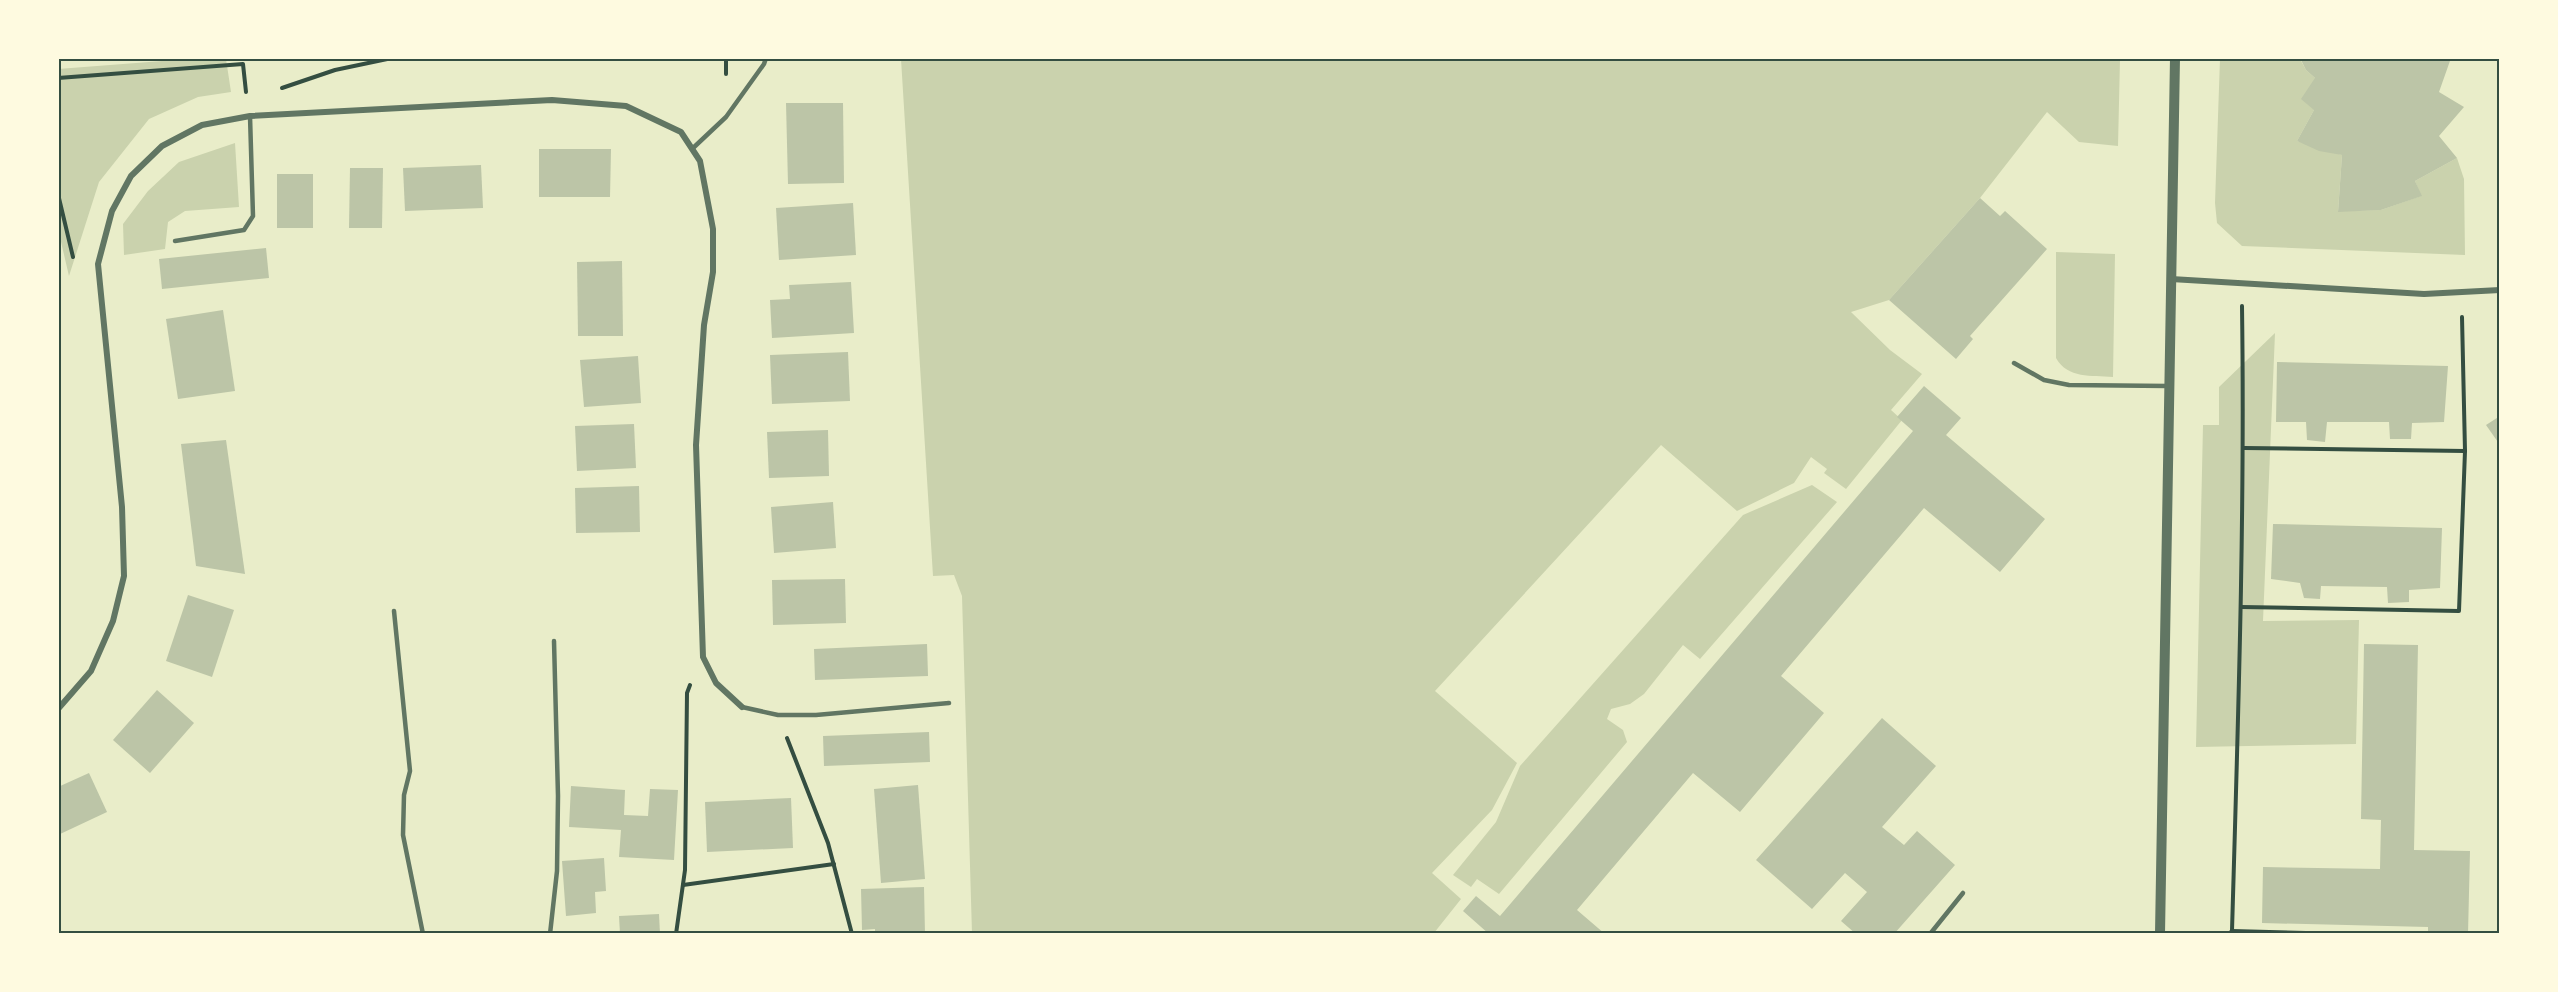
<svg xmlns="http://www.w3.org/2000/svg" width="2558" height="992" viewBox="0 0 2558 992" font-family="Lato,sans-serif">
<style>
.green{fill:#cad2ad}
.building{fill:#bcc5a7}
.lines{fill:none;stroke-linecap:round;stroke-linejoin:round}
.path{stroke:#344e41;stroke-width:4}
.service{stroke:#617663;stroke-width:4.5}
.minor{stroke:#617663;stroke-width:6}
.tertiary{stroke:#617663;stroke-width:10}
.neatline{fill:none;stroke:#344e41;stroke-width:2}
</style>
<rect width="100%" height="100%" fill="#e9edc9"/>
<!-- green -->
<g class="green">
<polygon points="188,59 226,59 231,92 198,97 149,119 99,182 69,276 58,229 58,69"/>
<polygon points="901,59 2120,59 2118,146 2079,142 2047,112 1980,198 1889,300 1851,312 1890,350 1922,374 1891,410 1902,420 1846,489 1824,473 1827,469 1811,457 1794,483 1737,511 1661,445 1435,691 1517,763 1492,810 1432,873 1461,899 1434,933 972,933 962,596 954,575 933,576"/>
<polygon points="2220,59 2300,59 2306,70 2315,78 2314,110 2297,141 2342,155 2338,211 2381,210 2421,196 2415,181 2457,158 2464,179 2465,255 2242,246 2217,223 2215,203"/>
<polygon points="235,143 239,207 185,211 168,222 165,249 124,255 123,224 148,191 179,162"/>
<path d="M2056,252L2115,254L2113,377C2091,375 2068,379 2056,358Z"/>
<polygon points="2275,333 2263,621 2359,620 2356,744 2196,747 2203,425 2219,425 2219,387"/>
<polygon points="1812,485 1837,502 1700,659 1683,645 1644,694 1630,704 1611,709 1607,719 1623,730 1627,742 1499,894 1477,879 1471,887 1453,875 1496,822 1520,766 1743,515"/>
</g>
<!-- building -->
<g class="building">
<polygon points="2300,58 2451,58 2439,92 2464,107 2439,136 2457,158 2415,181 2422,196 2381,210 2338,212 2342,155 2319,151 2297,141 2314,110 2301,99 2315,78 2306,70"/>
<polygon points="786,103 843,103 844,183 788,184"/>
<polygon points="539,149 611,149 610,197 539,197"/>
<polygon points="481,165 483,208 405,211 403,168"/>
<polygon points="350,168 383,168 382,228 349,228"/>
<rect x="277" y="174" width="36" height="54"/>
<polygon points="1980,198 2000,216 2005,211 2047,249 1970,336 1973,339 1956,359 1889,300"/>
<polygon points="853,203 856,255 779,260 776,208"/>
<polygon points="266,248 269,278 162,289 159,259"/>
<polygon points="622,261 623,336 578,336 577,262"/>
<polygon points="851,282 854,333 772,338 770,300 790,299 789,285"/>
<polygon points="223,310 235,391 178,399 166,319"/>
<polygon points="848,352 850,401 772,404 770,355"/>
<polygon points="638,356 641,403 584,407 580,360"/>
<polygon points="2277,362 2448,366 2444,422 2412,423 2411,439 2390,439 2389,422 2327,422 2325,442 2307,440 2306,422 2276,422"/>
<polygon points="1924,386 1961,418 1946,435 2045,519 2000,572 1924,508 1781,676 1824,713 1740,812 1693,773 1577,910 1605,934 1489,934 1463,911 1476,896 1500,916 1913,431 1897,417"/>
<polygon points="2500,416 2500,445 2486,425"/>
<polygon points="634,424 636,468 577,471 575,426"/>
<polygon points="828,430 829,476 769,478 767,432"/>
<polygon points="226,440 245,574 196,566 181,444"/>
<polygon points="639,486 640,532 576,533 575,488"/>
<polygon points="833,502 836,548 774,553 771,507"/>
<polygon points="2273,524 2442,528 2440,588 2409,590 2409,602 2388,603 2387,587 2321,586 2320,599 2304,598 2300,583 2271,579"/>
<polygon points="845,579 846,623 773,625 772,580"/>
<polygon points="188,595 234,610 212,677 166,661"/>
<polygon points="927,644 928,676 815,680 814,649"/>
<polygon points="2364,644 2418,645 2414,850 2470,851 2468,934 2428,934 2428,927 2262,923 2263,867 2380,869 2381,820 2361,819"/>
<polygon points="157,690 194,723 150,773 113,740"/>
<polygon points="1882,718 1936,766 1882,827 1904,845 1917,831 1955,865 1894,934 1856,934 1841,921 1867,892 1845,873 1812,909 1756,860"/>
<polygon points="929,732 930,762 824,766 823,736"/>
<polygon points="89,773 107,812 58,835 58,787"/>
<polygon points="918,785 925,879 881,883 874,789"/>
<polygon points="571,786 625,790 624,815 648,816 650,789 678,790 674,860 619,857 621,830 569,827"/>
<polygon points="791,798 793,848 707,852 705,802"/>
<polygon points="604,858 606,891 595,892 596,913 566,916 562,861"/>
<polygon points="924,887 925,934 875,934 875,929 862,930 861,889"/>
<polygon points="659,914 660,934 620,934 619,916"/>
</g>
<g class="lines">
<!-- path -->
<g class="path">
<polyline points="726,74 726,58"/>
<polyline points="58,78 243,64 246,92"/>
<polyline points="282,88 335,70 392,58"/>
<polyline points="58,194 73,257"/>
<polyline points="2244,448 2465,451"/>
<polyline points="2241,607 2459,611 2465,451 2462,317"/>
<polyline points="787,738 828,843 852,934"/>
<polyline points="683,885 834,864"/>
<polyline points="2232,931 2345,934"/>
<polyline points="676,934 685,870 687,693 690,685"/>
<path d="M2229,934L2232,931C2238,723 2245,515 2242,306"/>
</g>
<!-- service -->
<g class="service">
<polyline points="692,149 726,117 764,64 766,58"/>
<polyline points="175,241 244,230 253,216 250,116"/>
<polyline points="2014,363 2044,380 2069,385 2168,386"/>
<polyline points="394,611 410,771 404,795 403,835 423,934"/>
<polyline points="742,707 778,715 816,715 949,703"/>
<polyline points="550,934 557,871 558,796 554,641"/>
<polyline points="1930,934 1963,893"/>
</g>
<!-- minor -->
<g class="minor">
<polyline points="2171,279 2424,294 2500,290"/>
<polyline points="58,709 91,671 113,621 124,576 122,507 98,264 112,211 131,176 162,146 202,125 250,116 552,100 626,106 681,132 700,161 713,229 713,272 704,325 696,445 703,657 716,683 742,707"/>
</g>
<!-- tertiary -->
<polyline class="tertiary" points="2160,934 2175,58"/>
</g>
<!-- border -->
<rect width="2558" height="992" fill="none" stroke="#fefae0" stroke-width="120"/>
<rect x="60" y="60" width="2438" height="872" class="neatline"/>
</svg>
